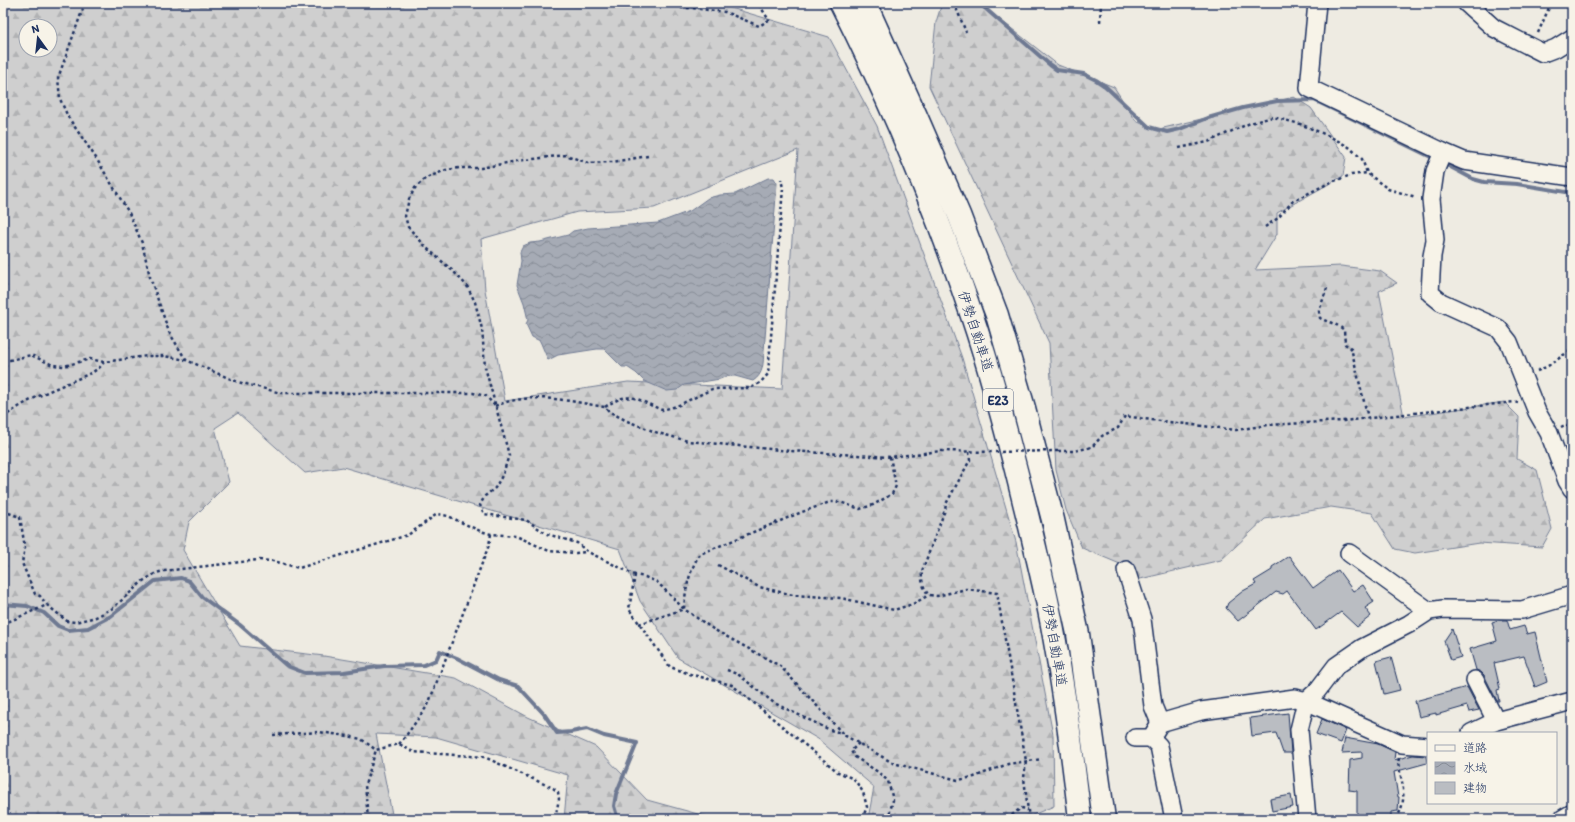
<svg xmlns="http://www.w3.org/2000/svg" width="1575" height="822" viewBox="0 0 1575 822" font-family="Itim,'Klee One',sans-serif">
<style>
.forest{fill:url(#forest-firs);stroke:#757f96;fill-rule:evenodd}
.water{fill:url(#water-waves);stroke:#6e7992}
.lines{fill:none;stroke-linecap:round;stroke-linejoin:round}
.stream{stroke:#6e7992;stroke-width:4}
.building{fill:#babdc2;stroke:#1b2f5e}
.minor-casing{stroke:#1b2f5e;stroke-width:20}
.highway-casing{stroke:#1b2f5e;stroke-width:25}
.path{stroke:#1b2f5e;stroke-width:2.5;stroke-dasharray:3 3;stroke-linecap:butt}
.minor{stroke:#f7f3e8;stroke-width:17}
.highway{stroke:#f7f3e8;stroke-width:22}
.path-bridge{stroke:#1b2f5e;stroke-width:2.5;stroke-dasharray:3 3;stroke-linecap:butt}
.labels{text-anchor:middle;stroke-width:3;stroke-linejoin:round;paint-order:stroke}
.shield{fill:#f7f3e8;stroke:#5d6a87;stroke-width:1}
.shield-label{font-size:13px;font-weight:bold;fill:#1b2f5e}
.street-label{font-size:14px;fill:#1b2f5e;stroke:#f7f3e8}
</style>
<defs>
<pattern id="forest-firs" width="22" height="20" patternUnits="userSpaceOnUse"><rect width="22" height="20" fill="#cfcfcf"/><path d="M5 1l3.5 6h-7zM16 11l3.5 6h-7z" fill="#b1b2b4"/></pattern>
<pattern id="water-waves" width="16" height="10" patternUnits="userSpaceOnUse"><rect width="16" height="10" fill="#a6abb5"/><path d="M0 5q4-4 8 0t8 0" fill="none" stroke="#868c96"/></pattern>
</defs>
<rect width="100%" height="100%" fill="#eeebe2"/>
<filter id="ink" filterUnits="userSpaceOnUse"><feTurbulence type="fractalNoise" baseFrequency=".025" numOctaves="2"/><feDisplacementMap in="SourceGraphic" scale="8" xChannelSelector="R" yChannelSelector="G"/><feConvolveMatrix kernelMatrix="1 2 1 2 8 2 1 2 1" color-interpolation-filters="sRGB"/></filter>
<g filter="url(#ink)">
<!-- forest -->
<g class="forest">
<path d="M3,3H714L829,37L877,126L962,358L1016,542L1053,735L1054,806L1023,819H868L874,787L818,739L678,658L640,601L620,549L343,467L305,473L238,413L215,428L229,482L189,522L183,550L240,646L324,656L456,678L528,717L596,747L647,800L716,819H564L568,775L436,737L376,734L393,819H3ZM26,26H50V50H26ZM798,150L782,389L628,382L505,401L485,290L481,239L577,212L654,208Z"/>
<polygon points="942,3 979,3 1058,65 1114,87 1136,121 1155,130 1294,97 1311,108 1346,157 1343,176 1277,213 1277,234 1255,270 1341,266 1380,271 1397,283 1379,291 1404,417 1504,402 1519,417 1517,459 1537,470 1552,529 1542,547 1479,543 1415,553 1395,549 1372,513 1331,507 1265,519 1221,560 1136,580 1120,564 1082,548 1066,510 1056,470 1049,343 929,86 936,22"/>
</g>
<!-- water -->
<path class="water" d="M768,178H774L777,183L764,351C763,363 764,374 753,381L735,376H727L720,379L684,385L677,390L667,391L644,381L636,373L627,367H622L604,349H597L558,355L548,360L540,341L532,337L526,324L528,320L524,303L517,285L521,261L520,252L523,246L530,243L540,242L568,235L573,231L588,228L658,223L690,211L708,198L720,195L735,194Z"/>
<g class="lines">
<!-- stream -->
<g class="stream">
<polyline points="979,3 1050,65 1057,70 1084,74 1096,80 1105,86 1149,127 1167,132 1180,129 1208,118 1243,108 1277,101 1314,100 1435,159"/>
<polyline points="1443,163 1473,179 1484,182 1517,184 1572,193"/>
<polyline points="3,604 27,606 44,613 58,626 68,630 88,628 111,616 155,581 181,578 189,581 202,597 240,625 287,666 305,673 344,672 384,666 424,665 436,660 440,651 457,658 499,680 518,686 544,714 557,733 571,732 587,729 604,736 637,743 616,794 614,806 617,816 622,819"/>
</g>
</g>
<!-- building -->
<g class="building">
<polygon points="1289,556 1313,588 1338,570 1353,591 1363,585 1374,602 1365,608 1371,616 1357,627 1341,612 1316,630 1287,591 1283,594 1276,592 1238,621 1226,608 1228,603 1243,591 1256,584 1254,581 1272,570 1272,567"/>
<polygon points="1499,620 1507,620 1510,630 1524,626 1527,634 1535,632 1547,682 1535,687 1524,656 1494,663 1500,689 1497,690 1499,701 1497,701 1484,675 1481,672 1476,670 1470,649 1497,641 1492,622"/>
<polygon points="1452,629 1461,657 1451,660 1444,641"/>
<polygon points="1391,657 1400,690 1384,694 1376,661"/>
<polygon points="1467,687 1479,710 1469,712 1467,706 1436,715 1436,713 1419,717 1415,701"/>
<polygon points="1288,713 1291,753 1283,753 1276,733 1252,736 1250,718"/>
<polygon points="1322,719 1346,730 1341,743 1316,734"/>
<polygon points="1345,738 1378,744 1395,752 1394,760 1413,755 1426,756 1427,763 1394,772 1398,797 1399,797 1398,811 1391,812 1391,819 1357,819 1357,791 1349,790 1350,760 1362,758 1362,752 1342,753"/>
<polygon points="1291,795 1293,807 1272,811 1270,799"/>
</g>
<g class="lines">
<!-- minor casing -->
<g class="minor-casing">
<g id="minor">
<polyline points="1317,3 1309,88 1443,152 1435,171 1431,199 1435,240 1432,256 1430,293 1441,302 1498,328 1509,342 1537,412 1549,433 1567,481 1572,489"/>
<polyline points="1466,3 1494,28 1543,53 1556,48 1572,38"/>
<polyline points="1443,152 1464,161 1572,177"/>
<polyline points="1349,553 1429,611"/>
<polyline points="1126,570 1142,619 1153,706 1160,723"/>
<polyline points="1475,680 1496,721"/>
<polyline points="1471,733 1496,721 1572,701"/>
<polyline points="1135,738 1151,738 1160,723 1201,711 1295,698 1306,701 1402,744 1428,746"/>
<polyline points="1151,738 1159,746 1174,819"/>
<polyline points="1307,819 1299,730 1306,701 1317,691 1336,666 1362,648 1409,624 1429,611 1443,609 1522,610 1572,595"/>
<polyline points="1562,819 1572,813"/>
</g>
</g>
<!-- highway casing -->
<g class="highway-casing">
<g id="highway">
<path d="M841,3C892,104 936,209 972,316C992,375 1008,437 1023,498C1034,543 1046,590 1054,636C1065,697 1073,758 1080,819"/>
<polyline points="865,3 916,116 959,215 997,315 1024,408 1053,520 1078,634 1104,819"/>
</g>
</g>
<!-- path -->
<g class="path">
<polyline points="85,3 58,78 60,99 68,117 96,158 129,213 142,243 150,277 169,332 186,360"/>
<polyline points="670,3 680,8 692,8 725,12 759,26 769,20 758,3"/>
<polyline points="954,3 966,32"/>
<polyline points="1100,22 1101,3"/>
<polyline points="1538,33 1551,3"/>
<polyline points="1179,148 1208,142 1250,123 1273,117 1300,124 1329,136 1349,147 1362,159 1367,173 1388,189 1416,197"/>
<polyline points="648,156 612,162 588,163 566,155 517,161 481,168 459,168 446,170 426,178 415,188 409,199 405,216 408,227 429,250 454,272 467,286 475,302 482,329 485,367 509,455 503,474 495,488 485,496 480,505 484,514 526,520 547,534 577,543 588,552 635,575 645,577 657,582 684,609 713,629 780,666 844,735 893,763 958,780 974,777 1008,764 1042,759"/>
<polyline points="1265,227 1278,218 1293,201 1329,183 1351,175 1367,173"/>
<path d="M1327,288L1319,311L1320,318C1329,323 1336,323 1344,330L1345,344L1351,348L1368,418"/>
<polyline points="3,360 10,360 31,355 53,365 64,366 90,359 104,362 147,356 164,356 186,360 238,382 281,393 473,393 486,396 494,405"/>
<polyline points="1537,371 1548,366 1572,349"/>
<path d="M495,406C532,391 568,401 605,407L610,412L627,421L658,433L688,441L790,451L890,457L941,451L994,452"/>
<path d="M605,407C631,389 636,400 662,410L677,406L712,389L750,388L760,383L768,374L783,188L781,179"/>
<path d="M3,418C29,397 63,386 93,372L100,367L104,362"/>
<polyline points="1561,427 1565,425 1572,428"/>
<polyline points="1058,451 1074,451 1092,447 1102,436 1118,428 1125,416 1144,419 1236,430 1268,425 1343,421 1514,402 1518,403"/>
<path d="M969,452L970,460L946,504L945,510L922,571C921,579 923,589 929,595L937,596L966,589L997,593L1026,761L1024,778L1029,819"/>
<polyline points="3,511 20,517 25,548 22,563 35,594 40,596 47,605"/>
<polyline points="718,565 759,587 793,595 841,598 894,610 913,604 929,595"/>
<polyline points="635,575 629,609 670,667 693,675 732,685 838,772 854,779 863,792 867,807 862,819"/>
<polyline points="3,624 47,605 67,621 75,622 96,617 113,608 143,581 156,573 164,571 258,560 273,561 299,568 408,535 437,514 448,516 480,531 491,534 516,536 549,551 576,553 587,552"/>
<path d="M639,624L684,609C685,591 690,568 700,554L802,512L830,502H840L860,509L873,505L892,494L896,486L890,457"/>
<polyline points="727,670 739,675 774,703 830,730 842,733"/>
<polyline points="273,735 319,732 348,736 361,739 376,750 399,744 413,752 484,757 553,788 558,792 559,799 555,819"/>
<polyline points="859,743 851,751 855,757 878,772 888,781 893,800 888,819"/>
<polyline points="399,744 405,737 428,705 489,545 491,534"/>
<path d="M1399,758L1398,763C1402,782 1408,800 1397,817L1415,818L1416,819"/>
<polyline points="368,819 365,785 376,750"/>
<polyline points="1007,819 1021,808 1028,809"/>
</g>
<!-- minor -->
<use href="#minor" class="minor"/>
<!-- highway -->
<use href="#highway" class="highway"/>
<!-- path-bridge -->
<polyline class="path-bridge" points="995,452 1058,451"/>
</g>
</g>
<g class="labels">
<!-- shield labels -->
<rect class="shield" x="983" y="389" width="30" height="22" rx="3"/>
<g class="shield-label">
<text x="998" y="405">E23</text>
</g>
<!-- street labels -->
<g class="street-label">
<text transform="translate(976 331) rotate(72)" y="5">伊勢自動車道</text>
<text transform="translate(1055 645) rotate(80)" y="5">伊勢自動車道</text>
</g>
</g>
<!-- margin -->
<rect width="1575" height="822" fill="none" stroke="#f7f3e8" stroke-width="16"/>
<rect x="8" y="8" width="1559" height="806" fill="none" stroke="#1b2f5e" stroke-width="1.5" filter="url(#ink)"/>
<!-- legend -->
<rect x="1427" y="732" width="130" height="72" fill="#f7f3e8" stroke="#9fa5b1"/>
<rect x="1435" y="745" width="20" height="6" fill="#f7f3e8" stroke="#9fa5b1"/>
<text x="1463" y="752" font-size="12" fill="#1b2f5e">道路</text>
<rect x="1435" y="762" width="20" height="12" fill="url(#water-waves)" stroke="#9fa5b1"/>
<text x="1463" y="772" font-size="12" fill="#1b2f5e">水域</text>
<rect x="1435" y="782" width="20" height="12" fill="#babdc2" stroke="#9fa5b1"/>
<text x="1463" y="792" font-size="12" fill="#1b2f5e">建物</text>
<!-- north arrow -->
<g transform="translate(38 38) rotate(345)"><circle r="19" fill="#f7f3e8" stroke="#9fa5b1"/>
<path d="M0-3L7 15L0 10L-7 15Z" fill="#1b2f5e"/>
<text y="-6" font-size="11" font-weight="bold" text-anchor="middle" fill="#1b2f5e">N</text>
</g>
</svg>
